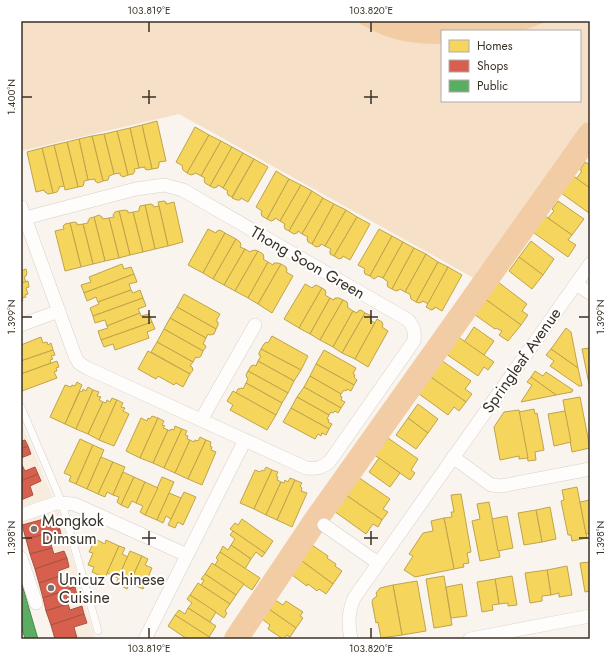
<svg xmlns="http://www.w3.org/2000/svg" width="611" height="660" viewBox="0 0 611 660" font-family="Jost,sans-serif">
<style>
.built{fill:#f8ecde}
.green{fill:#f6e0c8;fill-rule:evenodd}
.water{fill:#f1cca4}
.homes{fill:#f6d55c;stroke:#bea44c}
.shops{fill:#d6604d;stroke:#a75242}
.public{fill:#5aae61;stroke:#508850}
.lines{fill:none;stroke-linecap:round;stroke-linejoin:round}
.river{stroke:#f1cca4;stroke-width:24}
.lane-casing{stroke:#d7d0c9;stroke-width:8}
.street-casing{stroke:#d7d0c9;stroke-width:14}
.lane{stroke:#fefdfc;stroke-width:7}
.street{stroke:#fefdfc;stroke-width:13}
.ticks{fill:none;stroke:#3a3127;stroke-width:1.5}
.poi-dot{fill:#7d756d;stroke:#fff;stroke-width:1.5}
.labels{text-anchor:middle;stroke-width:4;stroke-linejoin:round;paint-order:stroke}
.street-label{font-size:16px;fill:#3a3127;stroke:#fff}
.poi-label{font-size:16px;fill:#3a3127;stroke:#fff;text-anchor:start}
.neatline{fill:none;stroke:#3a3127;stroke-width:1.5}
.ticks-label{font-size:10px;text-anchor:middle;fill:#3a3127}
</style>
<rect width="100%" height="100%" fill="#faf4ee"/>
<!-- built -->
<polygon class="built" points="21,422 61,517 95,639 54,639 21,525"/>
<!-- green -->
<path class="green" d="M21,21H590V125L479,281L179,114L21,151ZM442,31H580V101H442Z"/>
<!-- water -->
<path class="water" d="M355,21H548L522,31H442V44C427,44 410,43 395,39C381,35 368,28 355,21Z"/>
<!-- homes -->
<g class="homes">
<polygon points="157,121 166,161 159,162 159,165 158,168 152,169 142,125"/>
<polygon points="142,125 152,169 148,170 145,169 145,167 139,168 130,128"/>
<polygon points="195,127 209,135 187,173 183,170 182,167 183,166 176,162"/>
<polygon points="130,128 139,168 134,169 135,171 133,174 128,175 117,131"/>
<polygon points="117,131 128,175 123,177 120,175 120,173 114,174 104,134"/>
<polygon points="104,134 114,174 109,176 109,177 108,180 103,181 92,136"/>
<polygon points="209,135 221,141 201,176 196,173 194,174 191,175 187,173"/>
<polygon points="92,136 103,181 98,183 95,181 95,179 88,180 79,139"/>
<polygon points="79,139 88,180 84,181 84,183 83,186 78,187 67,142"/>
<polygon points="221,141 232,147 210,186 205,183 204,180 205,178 201,176"/>
<polygon points="67,142 78,187 65,190 54,145"/>
<polygon points="54,145 64,186 59,187 59,189 57,192 53,193 42,148"/>
<polygon points="232,147 243,153 223,188 218,185 217,187 214,188 210,186"/>
<polygon points="42,148 53,193 48,194 45,192 44,190 36,192 27,152"/>
<polygon points="243,153 254,159 232,197 228,195 227,192 228,191 223,188"/>
<polygon points="254,159 268,167 248,202 241,198 240,200 237,200 232,198"/>
<polygon points="585,162 590,165 590,188 576,179 582,171 580,170"/>
<polygon points="276,171 289,179 267,219 262,216 261,213 262,211 256,207"/>
<polygon points="569,173 590,188 590,212 589,213 557,190"/>
<polygon points="289,179 301,185 280,221 275,218 274,220 271,221 267,219"/>
<polygon points="301,185 312,191 289,231 285,229 284,226 285,224 280,221"/>
<polygon points="312,191 323,198 302,234 298,231 297,233 294,234 289,231"/>
<polygon points="323,198 334,204 312,244 308,242 307,239 308,237 302,234"/>
<polygon points="164,201 166,202 166,204 174,202 183,242 168,246 158,202"/>
<polygon points="558,201 584,219 572,235 548,218 554,211 552,209"/>
<polygon points="151,204 153,205 154,207 159,206 168,246 155,249 145,205"/>
<polygon points="334,204 346,210 325,246 321,244 320,246 316,247 312,244"/>
<polygon points="145,205 155,249 143,252 133,212 139,211 139,209 140,206"/>
<polygon points="125,210 128,211 128,213 133,212 143,252 130,255 119,211"/>
<polygon points="346,210 357,217 334,256 330,254 330,251 331,249 325,246"/>
<polygon points="119,211 130,255 119,258 109,218 114,217 113,215 115,212"/>
<polygon points="542,214 572,235 568,240 576,245 568,257 530,230"/>
<polygon points="99,215 102,217 103,219 109,218 119,258 105,261 94,217"/>
<polygon points="94,217 105,261 93,264 83,224 88,223 88,221 90,218"/>
<polygon points="357,217 370,224 350,260 343,256 342,258 339,259 334,256"/>
<polygon points="74,222 77,223 77,225 83,224 93,264 81,267 70,223"/>
<polygon points="70,223 81,267 65,271 55,231 64,229 63,226 65,224"/>
<polygon points="208,229 216,233 217,231 220,230 225,233 203,273 188,265"/>
<polygon points="379,229 392,236 370,276 365,274 364,271 365,269 358,265"/>
<polygon points="225,233 236,239 213,279 203,273"/>
<polygon points="392,236 403,242 383,278 378,276 377,277 374,279 370,276"/>
<polygon points="236,239 240,242 241,245 240,247 245,249 224,285 213,279"/>
<polygon points="531,241 554,259 543,275 519,257"/>
<polygon points="403,242 414,248 392,289 388,287 387,284 388,282 383,278"/>
<polygon points="414,248 426,254 405,292 400,289 399,290 396,291 392,289"/>
<polygon points="245,249 250,252 251,251 255,250 258,251 235,291 224,285"/>
<polygon points="258,251 263,254 264,258 263,259 268,262 248,298 235,291"/>
<polygon points="426,254 438,262 416,302 411,299 410,294 405,292"/>
<polygon points="519,257 543,275 532,289 509,271"/>
<polygon points="268,262 273,265 274,263 278,263 281,264 258,304 248,298"/>
<polygon points="438,262 448,267 428,304 423,301 422,302 419,303 416,302"/>
<polygon points="122,264 124,269 131,267 134,274 84,293 81,285 91,282 89,277"/>
<polygon points="281,264 286,267 287,270 286,272 293,276 272,313 258,304"/>
<polygon points="448,267 462,275 442,311 435,307 434,309 431,310 426,307"/>
<polygon points="26,269 27,273 26,276 24,277 26,282 21,283 21,271"/>
<polygon points="134,274 137,282 129,284 131,290 98,302 96,297 87,301 84,293"/>
<polygon points="494,279 527,304 522,311 528,315 521,325 481,296"/>
<polygon points="28,281 29,287 26,288 28,294 25,295 26,297 22,298 23,301 21,301 21,283"/>
<polygon points="305,284 312,288 314,286 316,285 322,288 299,328 284,319"/>
<polygon points="322,288 325,290 326,293 325,295 330,298 310,334 299,328"/>
<polygon points="131,290 133,293 140,290 143,298 93,316 90,308 99,304 98,302"/>
<polygon points="184,294 220,314 216,321 218,322 218,325 216,329 177,307"/>
<polygon points="481,296 521,325 508,341 499,335 502,331 496,328 495,329 471,312"/>
<polygon points="143,298 146,306 138,309 140,313 107,326 105,320 95,323 93,316"/>
<polygon points="330,298 334,300 335,298 339,298 343,300 320,340 310,334"/>
<polygon points="343,300 347,302 348,306 347,307 353,311 333,347 320,340"/>
<polygon points="177,307 216,329 214,334 210,335 208,334 206,338 170,318"/>
<polygon points="361,310 365,313 342,353 333,347 353,311 357,313 358,311"/>
<polygon points="140,313 141,316 149,314 152,322 101,340 98,331 108,328 107,326"/>
<polygon points="365,313 370,315 371,318 370,320 375,323 355,359 342,353"/>
<polygon points="170,318 206,338 203,344 205,345 206,347 203,351 164,329"/>
<polygon points="377,319 382,322 383,325 382,327 388,331 368,367 355,359"/>
<polygon points="152,322 155,329 147,332 149,338 115,350 113,344 104,347 101,340"/>
<polygon points="474,327 494,341 484,355 464,342"/>
<polygon points="566,328 571,332 578,368 551,349"/>
<polygon points="164,329 203,351 201,356 198,358 196,357 193,362 157,342"/>
<polygon points="454,334 494,362 488,370 484,367 478,376 442,351"/>
<polygon points="272,336 308,356 301,370 261,349 264,344 266,342 268,343"/>
<polygon points="41,337 43,343 47,342 48,345 51,343 53,350 21,361 21,345"/>
<polygon points="157,342 193,362 190,366 192,367 193,370 190,374 151,352"/>
<polygon points="590,348 590,384 589,384 582,349"/>
<polygon points="261,349 301,370 294,381 258,361 261,356 259,355 259,353"/>
<polygon points="551,349 578,368 582,386 579,386 550,366 554,361 546,355"/>
<polygon points="53,350 55,355 51,356 53,359 50,360 51,363 21,374 21,361"/>
<polygon points="324,350 356,368 353,374 355,375 354,377 357,380 354,385 316,364"/>
<polygon points="148,351 190,374 183,387 176,383 174,385 158,376 156,379 138,369"/>
<polygon points="441,360 471,381 465,389 472,394 466,402 428,375 432,370 433,370"/>
<polygon points="57,361 59,367 56,368 57,371 54,372 57,378 22,391 21,388 21,374"/>
<polygon points="258,361 294,381 288,393 248,371 251,366 254,365 256,366"/>
<polygon points="316,364 354,385 351,391 347,389 346,391 344,390 341,394 310,376"/>
<polygon points="248,371 288,393 282,403 246,383 248,379 247,378 246,375"/>
<polygon points="535,371 543,376 546,372 573,390 572,392 556,395 531,377"/>
<polygon points="428,375 466,402 459,411 454,407 448,415 415,391 419,385 420,386"/>
<polygon points="310,376 341,394 340,396 342,397 341,400 345,402 341,408 304,387"/>
<polygon points="531,377 556,395 521,402 532,385 527,382"/>
<polygon points="77,382 82,385 65,424 50,417 65,385 71,387 72,385 75,386"/>
<polygon points="246,383 282,403 276,415 236,393 238,389 242,388 243,389"/>
<polygon points="88,387 93,390 76,429 65,424 80,391 82,392 83,389 86,391"/>
<polygon points="304,387 341,408 338,413 335,411 333,413 331,412 329,415 297,397"/>
<polygon points="93,390 99,392 97,396 101,397 99,400 103,402 88,434 76,429"/>
<polygon points="233,391 276,415 267,430 230,410 233,405 227,401"/>
<polygon points="297,397 329,415 327,419 329,420 328,422 332,424 329,429 291,408"/>
<polygon points="580,397 590,448 572,452 563,400"/>
<polygon points="112,398 117,400 99,440 88,434 103,402 106,403 107,400 110,402"/>
<polygon points="117,400 123,403 121,407 125,408 123,411 129,414 114,446 99,440"/>
<polygon points="418,404 438,419 428,433 408,418"/>
<polygon points="291,408 329,429 326,435 322,433 321,436 318,434 315,439 283,422"/>
<polygon points="534,409 535,414 537,413 544,450 535,452 536,460 528,461 519,412"/>
<polygon points="519,410 528,458 519,459 519,456 500,460 494,427 504,412"/>
<polygon points="565,411 571,442 554,446 548,414"/>
<polygon points="152,416 158,418 140,458 126,451 141,418 147,421 148,418 150,419"/>
<polygon points="158,418 164,421 162,425 165,426 163,428 168,430 153,463 140,458"/>
<polygon points="408,418 428,433 416,449 396,435"/>
<polygon points="175,426 182,429 164,468 153,463 168,430 170,431 171,429 174,430"/>
<polygon points="182,429 187,431 185,435 188,436 187,439 190,440 175,473 164,468"/>
<polygon points="200,437 206,440 188,479 175,473 190,440 194,442 195,440 198,441"/>
<polygon points="388,438 418,459 411,470 415,473 410,480 370,452 377,443 382,446"/>
<polygon points="80,439 93,445 76,484 69,481 71,476 64,473"/>
<polygon points="206,440 211,442 210,446 212,447 211,450 216,452 202,485 188,479"/>
<polygon points="93,445 104,450 87,489 76,484"/>
<polygon points="101,457 113,462 98,494 87,489"/>
<polygon points="379,458 400,473 390,487 369,472"/>
<polygon points="113,462 125,467 113,495 107,492 105,497 98,494"/>
<polygon points="266,467 272,470 254,509 240,503 255,470 260,472 262,470 264,471"/>
<polygon points="272,470 278,472 276,476 278,477 277,480 281,482 266,515 254,509"/>
<polygon points="123,472 134,477 121,505 117,502 119,497 113,495"/>
<polygon points="134,477 145,482 136,503 132,501 128,508 121,505"/>
<polygon points="162,477 174,482 157,520 145,515"/>
<polygon points="358,477 390,499 383,509 388,512 382,520 346,495"/>
<polygon points="290,478 295,480 277,520 266,515 281,482 284,483 285,480 288,482"/>
<polygon points="295,480 302,483 300,486 302,488 301,491 307,493 292,527 277,520"/>
<polygon points="145,482 158,488 145,515 140,512 143,506 136,503"/>
<polygon points="577,487 587,538 572,541 571,535 568,535 561,501 564,500 562,490"/>
<polygon points="184,492 196,497 183,525 178,522 175,528 168,525"/>
<polygon points="169,493 181,498 171,519 166,516 163,523 157,520"/>
<polygon points="461,494 471,552 467,553 469,563 463,564 464,567 454,569 444,518 452,517 451,512 454,512 451,495"/>
<polygon points="346,495 382,520 378,527 373,524 366,534 334,511"/>
<polygon points="590,500 590,533 586,534 580,502"/>
<polygon points="489,502 500,557 480,561 472,521 480,519 477,504"/>
<polygon points="550,507 556,539 542,542 536,510"/>
<polygon points="536,510 542,542 524,545 518,513"/>
<polygon points="507,516 513,548 498,551 492,519"/>
<polygon points="444,518 454,569 415,577 404,570 413,556 409,554 423,533 433,531 431,521"/>
<polygon points="242,519 273,541 265,553 230,529 235,523 238,525"/>
<polygon points="233,531 265,553 262,557 256,552 251,559 231,545 235,539 230,535"/>
<polygon points="95,539 105,544 106,540 119,546 105,578 92,572 94,567 88,565 93,553 89,552"/>
<polygon points="309,543 328,556 327,558 336,564 335,566 342,571 333,584 298,558"/>
<polygon points="231,545 251,559 245,569 220,552 223,546 228,550"/>
<polygon points="119,546 125,548 122,554 128,557 118,578 107,573"/>
<polygon points="130,551 142,556 127,589 116,583"/>
<polygon points="220,552 260,578 252,590 215,565 218,560 216,558"/>
<polygon points="142,556 148,559 145,565 152,568 143,589 130,583"/>
<polygon points="298,558 333,584 326,594 319,589 317,591 308,584 307,586 288,572"/>
<polygon points="590,562 590,591 585,592 580,563"/>
<polygon points="212,563 244,584 236,595 205,574"/>
<polygon points="567,566 572,595 559,597 559,593 551,595 547,570"/>
<polygon points="547,570 551,595 542,596 542,601 530,603 525,573"/>
<polygon points="205,574 236,595 230,604 201,585 204,580 201,579"/>
<polygon points="444,576 452,625 434,628 426,579"/>
<polygon points="512,576 517,605 508,606 508,603 499,604 495,579"/>
<polygon points="495,579 499,604 492,605 493,610 482,612 477,582"/>
<polygon points="417,581 426,631 402,635 393,585"/>
<polygon points="198,583 230,604 225,611 227,613 224,618 190,595"/>
<polygon points="462,584 467,616 451,618 446,587"/>
<polygon points="393,585 402,635 381,638 378,622 376,623 372,602 373,599 377,596 376,593 380,588"/>
<polygon points="190,595 216,612 210,622 188,608 192,603 187,599"/>
<polygon points="271,599 274,601 275,600 283,605 286,601 303,612 300,616 303,618 296,628 266,607"/>
<polygon points="266,607 296,628 290,637 287,635 284,639 283,639 268,629 270,625 262,619 263,616 261,615"/>
<polygon points="188,608 216,626 209,637 175,615 179,610 185,614"/>
<polygon points="175,615 211,638 211,639 187,639 168,626"/>
</g>
<!-- shops -->
<g class="shops">
<polygon points="25,440 28,446 21,449 21,441"/>
<polygon points="28,446 31,454 21,458 21,449"/>
<polygon points="21,465 22,465 25,471 35,467 38,474 21,481"/>
<polygon points="38,474 41,481 30,486 33,495 21,500 21,481"/>
<polygon points="44,519 46,526 57,522 60,530 26,539 22,525"/>
<polygon points="60,530 62,538 50,541 52,548 30,554 26,539"/>
<polygon points="52,548 54,554 64,551 67,558 35,569 30,554"/>
<polygon points="67,558 69,567 58,571 60,576 39,583 35,569"/>
<polygon points="60,576 62,582 73,579 75,587 43,598 39,583"/>
<polygon points="75,587 77,595 66,598 68,604 46,611 43,598"/>
<polygon points="68,604 70,610 82,606 84,614 51,625 46,611"/>
<polygon points="84,614 87,623 74,627 77,638 55,639 51,625"/>
</g>
<!-- public -->
<polygon class="public" points="21,581 38,639 25,639 21,624"/>
<g class="lines">
<!-- river -->
<polyline class="river" points="236,639 315,521 590,134"/>
<!-- lane casing -->
<g class="lane-casing">
<polyline id="lane" points="21,407 62,503 98,631"/>
</g>
<!-- street casing -->
<g class="street-casing">
<g id="street">
<path d="M21,207L75,356L79,363L87,368L306,468C317,469 322,468 330,461L414,341C415,332 414,327 408,320L183,190L164,185L136,189L25,218"/>
<polyline points="576,284 590,293"/>
<polyline points="21,325 59,311"/>
<polyline points="201,420 255,325"/>
<polyline points="453,457 491,485 501,486 590,469"/>
<polyline points="21,515 56,503 74,504 187,555"/>
<polyline points="324,525 378,563"/>
<polyline points="21,558 36,603"/>
<polyline points="145,639 245,440"/>
<path d="M351,639C348,623 348,613 354,598L590,264"/>
<polyline points="470,639 590,616"/>
</g>
</g>
<!-- lane -->
<use href="#lane" class="lane"/>
<!-- street -->
<use href="#street" class="street"/>
</g>
<!-- ticks -->
<path class="ticks" d="M149,22V32M371,22V32M149,90V104M371,90V104M22,97H32M142,97H156M364,97H378M149,310V324M371,310V324M22,317H32M142,317H156M364,317H378M579,317H589M149,531V545M371,531V545M22,538H32M142,538H156M364,538H378M579,538H589M149,628V638M371,628V638"/>
<!-- markers -->
<g class="poi-dot">
<circle cx="34" cy="529" r="4"/>
<circle cx="51" cy="588" r="4"/>
</g>
<g class="labels">
<!-- street labels -->
<g class="street-label">
<text transform="translate(308 262) rotate(30)" y="6">Thong Soon Green</text>
<text transform="translate(521 360) rotate(-55)" y="6">Springleaf Avenue</text>
</g>
<!-- poi labels -->
<g class="poi-label">
<text x="42" y="526">Mongkok<tspan x="42" dy="18">Dimsum</tspan></text>
<text x="59" y="585">Unicuz Chinese<tspan x="59" dy="18">Cuisine</tspan></text>
</g>
</g>
<!-- border -->
<rect width="611" height="660" fill="none" stroke="#ffffff" stroke-width="44"/>
<!-- legend -->
<rect x="441" y="30" width="140" height="72" fill="#ffffff" stroke="#b0ada9"/>
<rect x="449" y="40" width="20" height="12" fill="#f6d55c" stroke="#b0ada9"/>
<text x="477" y="50" font-size="12" fill="#3a3127">Homes</text>
<rect x="449" y="60" width="20" height="12" fill="#d6604d" stroke="#b0ada9"/>
<text x="477" y="70" font-size="12" fill="#3a3127">Shops</text>
<rect x="449" y="80" width="20" height="12" fill="#5aae61" stroke="#b0ada9"/>
<text x="477" y="90" font-size="12" fill="#3a3127">Public</text>
<rect x="22" y="22" width="567" height="616" class="neatline"/>
<g class="ticks-label">
<text x="149" y="14">103.819°E</text>
<text x="371" y="14">103.820°E</text>
<text transform="translate(11 97) rotate(-90)" y="4">1.400°N</text>
<text transform="translate(11 317) rotate(-90)" y="4">1.399°N</text>
<text transform="translate(600 317) rotate(-90)" y="4">1.399°N</text>
<text transform="translate(11 538) rotate(-90)" y="4">1.398°N</text>
<text transform="translate(600 538) rotate(-90)" y="4">1.398°N</text>
<text x="149" y="652">103.819°E</text>
<text x="371" y="652">103.820°E</text>
</g>
</svg>
